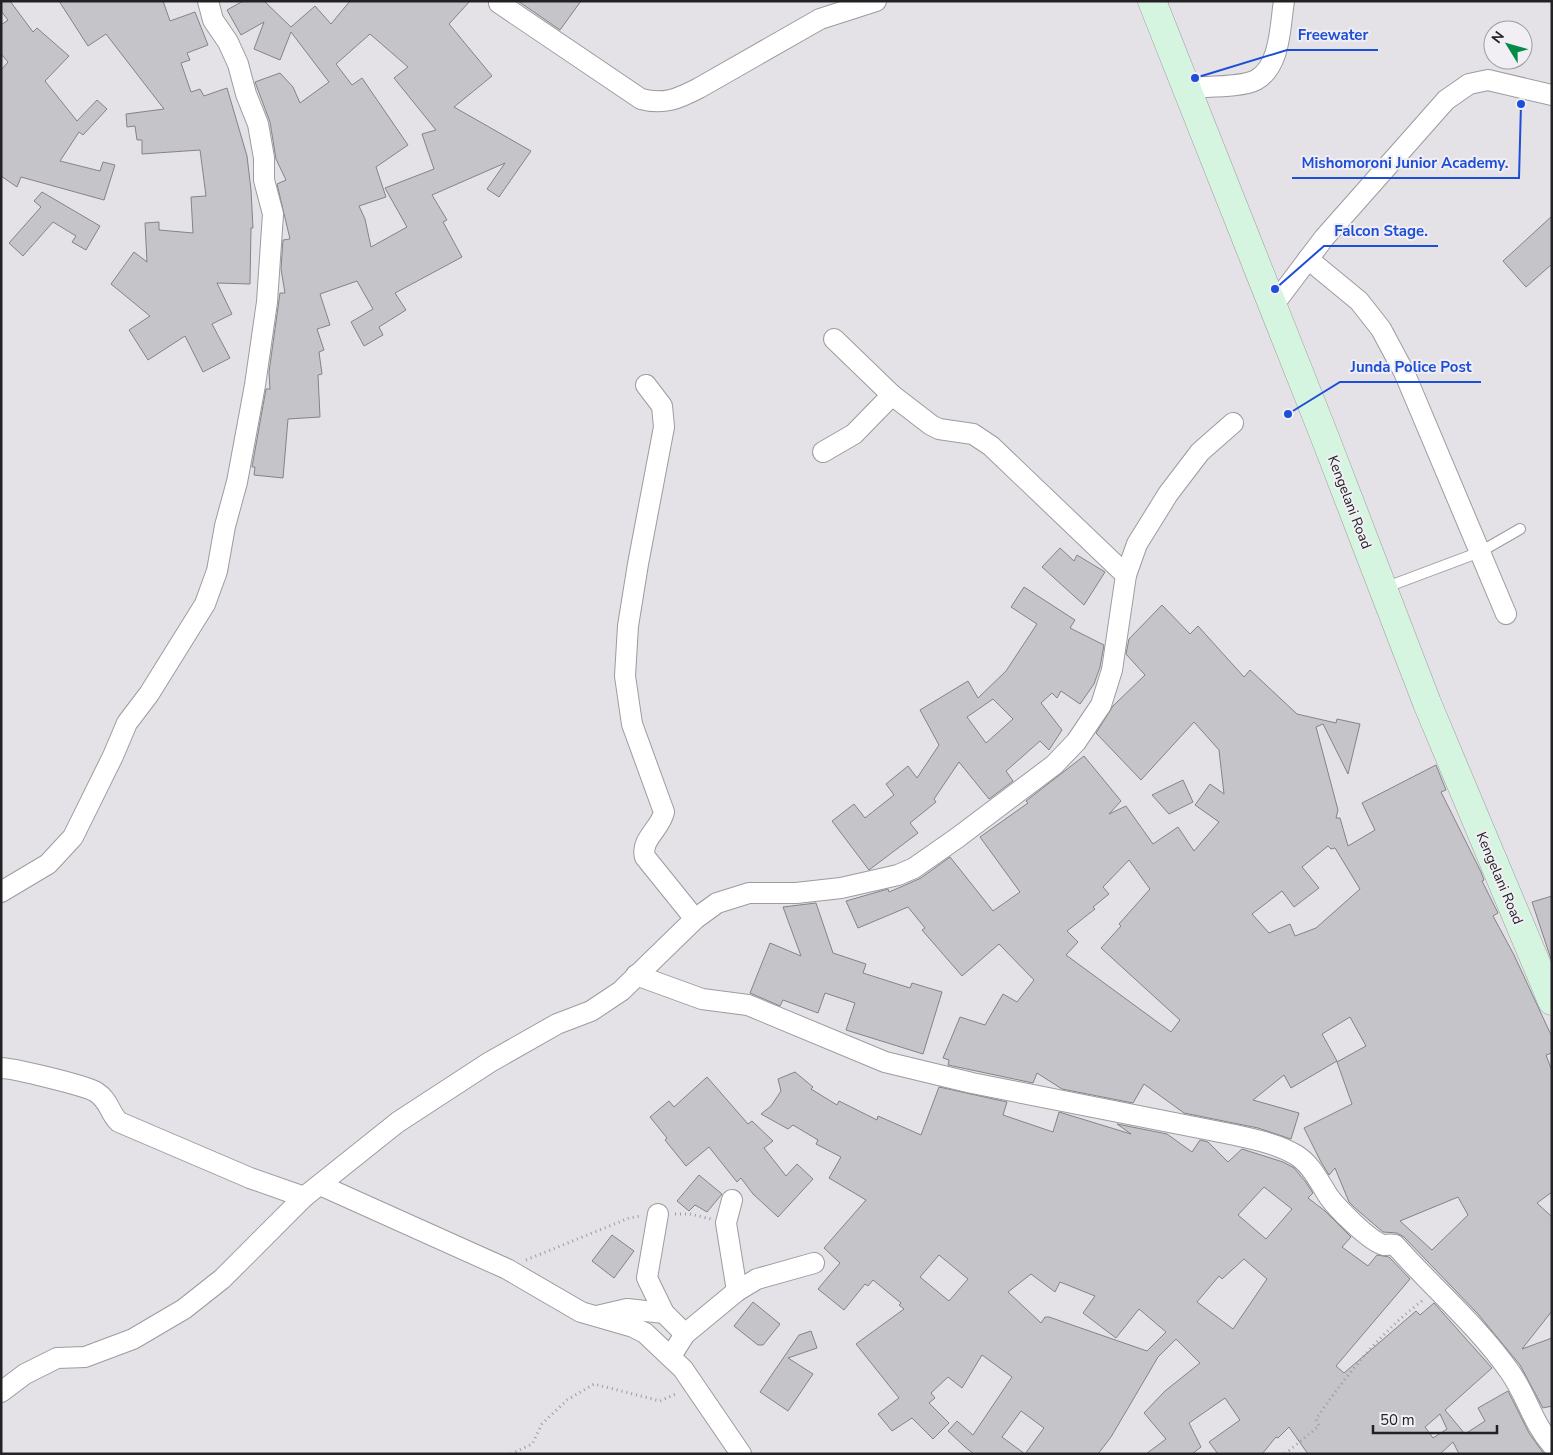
<svg xmlns="http://www.w3.org/2000/svg" width="1553" height="1455" viewBox="0 0 1553 1455" font-family="'Nunito Sans',sans-serif">
<style>
.building{fill:#c5c4c9;stroke:#848387;fill-rule:evenodd}
.lines{fill:none;stroke-linecap:round;stroke-linejoin:round}
.lane-casing{stroke:#9c9b9f;stroke-width:12}
.street-casing{stroke:#9c9b9f;stroke-width:22}
.secondary-casing{stroke:#9c9b9f;stroke-width:29}
.path{stroke:#9c9b9f;stroke-width:3;stroke-dasharray:1 4;stroke-linecap:butt}
.lane{stroke:#fff;stroke-width:10}
.street{stroke:#fff;stroke-width:20}
.secondary{stroke:#d5f5e0;stroke-width:28}
.labels{text-anchor:middle;stroke-width:4;stroke-linejoin:round;paint-order:stroke}
.street-label{font-size:14px;fill:#222224;stroke:#f1eff4}
.leader{fill:none;stroke:#1d4ed8;stroke-width:2}
.callout-dot{fill:#1d4ed8;stroke:#f1eff4;stroke-width:2}
.callout-label{font-size:15px;text-anchor:middle;font-weight:bold;fill:#1d4ed8;stroke:#f1eff4;stroke-width:4;stroke-linejoin:round;paint-order:stroke}
</style>
<rect width="100%" height="100%" fill="#e4e2e7"/>
<!-- building -->
<g class="building">
<polygon points="1,1 10,1 33,32 37,28 69,56 45,81 77,121 97,100 107,109 83,135 79,132 60,161 100,171 103,162 115,165 104,200 21,177 17,187 1,176 1,70 8,62 1,54 1,25 8,20 1,11"/>
<polygon points="59,1 163,1 170,21 195,12 208,45 187,53 190,60 181,63 191,92 200,89 204,96 227,88 247,156 251,190 253,228 251,228 250,284 217,283 232,314 212,324 230,358 203,372 185,336 148,360 129,330 150,316 111,284 134,252 147,262 145,223 159,222 159,230 193,233 191,197 206,196 200,150 142,154 142,140 137,140 135,126 127,127 126,114 164,109 106,34 88,46"/>
<path d="M243,1H264L291,27L315,6L331,24L350,1H470L449,24L492,76L454,107L531,151L499,197L487,189L505,163L432,195L447,220L443,222L462,257L395,293L406,310L379,327L383,335L364,346L351,322L373,309L357,281L320,294L330,325L317,329L324,350L319,352L322,374L318,375L320,417L288,419L283,478L254,475L255,467H252L266,389H270L269,372L280,293H285L281,269L283,240L290,239L277,184L286,180L276,159L270,122L255,82L280,73L293,87L300,103L329,82L291,32L280,60L254,49L264,22L241,35L227,10ZM370,34L408,67L394,78L436,130L422,134L434,169L385,188L407,227L371,247L365,219L359,206L386,197L376,167L408,145L362,78L352,85L336,64Z"/>
<polygon points="518,1 581,1 560,30"/>
<polygon points="42,192 100,226 86,250 72,242 76,236 53,222 23,256 9,243 41,207 34,201"/>
<polygon points="1552,216 1552,264 1526,287 1503,261"/>
<polygon points="1060,548 1074,561 1077,555 1105,572 1084,605 1042,567"/>
<path d="M1024,587L1075,620L1070,628L1104,645L1100,667L1094,684L1080,704L1061,691L1057,698L1052,693L1041,703L1062,730L1049,750L1040,741L1006,771L1013,781L989,799L959,762L934,799L936,802L910,823L918,833L869,870L832,821L854,804L865,818L894,795L886,784L908,766L917,778L939,745L920,710L968,681L978,698L1006,671L1037,624L1011,607ZM993,699L1013,719L986,743L967,717Z"/>
<path d="M1162,605L1190,634L1198,626L1244,677L1250,670L1297,714L1336,723L1337,719L1360,724L1348,774L1323,724L1316,727L1338,810L1336,818H1340L1348,846L1375,830L1362,803L1436,765L1446,790L1441,792L1481,872L1484,880L1482,881L1498,913L1493,916L1514,955L1552,1037V1053L1546,1055L1552,1071V1192L1537,1203L1552,1217V1311L1522,1349L1552,1338V1406L1543,1408L1520,1365L1478,1314L1404,1237L1397,1233L1383,1232L1355,1208L1349,1202L1335,1168L1329,1175L1321,1162L1304,1128L1352,1104L1337,1062L1366,1046L1350,1017L1322,1034L1337,1061L1291,1088L1284,1075L1253,1100L1299,1113L1291,1139L1258,1128L1184,1113L1144,1084L1133,1103L1062,1089L1037,1073L1033,1083L948,1065L949,1060L943,1058L960,1017L985,1025L1003,994L1017,1002L1034,980L999,944L962,976L922,930L925,928L908,907L858,928L846,901L888,889L889,892L903,886L921,878L950,857L993,911L1020,892L980,837L1028,803L1026,801L1084,756L1121,801L1109,814L1126,806L1153,844L1178,827L1194,851L1219,822L1195,805L1210,784L1224,794L1219,750L1194,722L1141,780L1096,733L1113,706L1145,675L1126,654L1129,639ZM1328,846L1331,849L1335,848L1360,889L1316,928L1295,936L1290,924L1269,933L1252,914L1282,891L1294,907L1319,888L1302,867ZM1129,860L1150,889L1119,924L1121,926L1101,948L1180,1020L1171,1032L1066,955L1078,942L1067,931L1095,909L1093,907L1109,894L1103,887ZM1458,1197L1468,1215L1432,1250L1400,1221Z"/>
<polygon points="1183,780 1193,802 1169,814 1152,795"/>
<polygon points="1552,896 1552,959 1551,959 1532,902"/>
<polygon points="816,903 833,953 866,964 863,973 910,988 912,983 942,992 923,1054 846,1030 855,1003 825,993 818,1013 783,1000 780,1006 750,993 770,943 801,956 783,907"/>
<path d="M795,1072L813,1087L811,1089L837,1105L839,1101L877,1120L878,1116L921,1135L939,1087L1007,1102L1003,1115L1053,1132L1059,1112L1131,1134L1117,1124L1167,1134L1192,1152L1200,1140L1208,1142L1228,1162L1242,1149L1283,1162L1294,1168L1305,1181L1313,1193L1308,1198L1325,1211L1351,1237L1342,1247L1368,1266L1377,1255L1389,1257L1410,1279L1336,1366L1344,1373L1416,1311L1420,1315L1434,1303L1492,1368L1445,1410L1465,1434L1485,1421L1478,1408L1508,1391L1529,1433L1544,1454H1459L1453,1442L1440,1454H1308L1289,1427L1278,1438L1276,1437L1262,1454H1218L1209,1442L1240,1420L1225,1398L1189,1423L1201,1447L1192,1454H1146L1166,1439L1144,1413L1165,1391L1200,1363L1176,1339L1158,1357L1111,1437L1098,1454H974L965,1447L948,1431L957,1421L973,1435L1012,1377L982,1355L962,1388L948,1377L931,1393L935,1398L929,1403L949,1423L933,1439L912,1418L892,1431L878,1414L899,1398L856,1344L904,1309L899,1305L901,1303L873,1280L868,1286L865,1284L844,1310L818,1289L840,1263L824,1248L866,1200L829,1178L841,1157L816,1144L818,1140L793,1125L788,1129L761,1114L771,1106L781,1091L778,1079ZM1264,1187L1292,1209L1266,1239L1238,1215ZM939,1255L968,1279L949,1301L920,1277ZM1244,1259L1267,1279L1233,1329L1197,1302L1219,1276L1222,1279ZM1031,1274L1055,1292L1060,1282L1095,1296L1083,1313L1116,1338L1139,1309L1166,1332L1147,1351L1049,1317H1045L1041,1323L1008,1292ZM1021,1411L1044,1428L1025,1454L1002,1437ZM1440,1414L1447,1429L1433,1438L1425,1427Z"/>
<polygon points="707,1077 748,1124 752,1121 773,1141 764,1148 786,1176 797,1164 813,1179 778,1217 753,1194 741,1178 737,1182 709,1147 686,1166 665,1140 667,1138 650,1117 669,1101 674,1107"/>
<polygon points="699,1175 722,1194 707,1212 695,1205 689,1211 677,1201"/>
<polygon points="612,1235 634,1251 614,1278 592,1261"/>
<polygon points="753,1302 780,1324 763,1345 758,1345 734,1326"/>
<polygon points="811,1331 817,1348 788,1358 813,1374 788,1411 760,1392 799,1335"/>
</g>
<g class="lines">
<!-- lane casing -->
<g class="lane-casing">
<polyline id="lane" points="1384,588 1480,552 1520,529"/>
</g>
<!-- street casing -->
<g class="street-casing">
<g id="street">
<path d="M499,3L641,99C664,105 678,99 699,88L820,19L876,1"/>
<path d="M1186,88C1204,86 1241,88 1256,80C1281,66 1280,25 1284,1"/>
<polyline points="1308,259 1359,301 1381,329 1404,372 1506,614"/>
<polyline points="1272,307 1324,238 1446,100 1469,84 1488,80 1552,95"/>
<polyline points="834,339 892,395 931,425 939,429 973,434 991,446 1126,575"/>
<path d="M646,385L662,406L664,427L638,564L628,626L625,676L632,724L664,812C661,828 640,840 645,857L695,919"/>
<polyline points="823,452 854,434 892,395"/>
<polyline points="1,892 48,864 73,837 113,756 127,723 149,694 205,604 217,571 225,526 237,482 255,385 267,302 273,214 264,180 264,158 258,124 246,94 238,64 228,42 213,20 208,1"/>
<path d="M636,975L702,999L748,1005L885,1062L972,1083L1230,1134C1252,1139 1276,1143 1296,1155C1312,1165 1319,1182 1329,1197C1337,1208 1370,1242 1384,1245C1388,1245 1391,1244 1395,1245C1433,1288 1477,1325 1510,1372C1527,1396 1532,1422 1552,1445"/>
<path d="M1,1068C13,1068 87,1086 96,1092C110,1101 109,1113 119,1122L250,1178L304,1197"/>
<polyline points="320,1185 507,1269 581,1312 633,1327 645,1333 683,1369 741,1454"/>
<polyline points="732,1200 726,1223 737,1291"/>
<polyline points="658,1214 647,1278 664,1313 685,1334"/>
<polyline points="597,1316 627,1309 664,1313"/>
<polyline points="671,1356 685,1334 737,1291 757,1279 814,1263"/>
<polyline points="1,1392 25,1374 57,1358 85,1357 133,1339 184,1309 222,1279 304,1197 398,1122 490,1062 557,1024 591,1011 621,991 695,919 717,903 749,893 796,893 841,888 898,875 914,868 957,838 1054,765 1076,742 1101,705 1112,670 1126,575 1137,544 1168,494 1200,452 1233,423"/>
</g>
</g>
<!-- secondary casing -->
<g class="secondary-casing">
<polyline id="secondary" points="1152,1 1324,435 1427,703 1552,1001"/>
</g>
<!-- path -->
<g class="path">
<polyline points="675,1214 690,1214 711,1219"/>
<polyline points="526,1260 629,1218 641,1216"/>
<polyline points="511,1454 532,1444 542,1424 567,1400 594,1384 660,1401 678,1393"/>
<path d="M1285,1454L1319,1426L1316,1419C1347,1374 1379,1334 1423,1300"/>
</g>
<!-- lane -->
<use href="#lane" class="lane"/>
<!-- street -->
<use href="#street" class="street"/>
<!-- secondary -->
<use href="#secondary" class="secondary"/>
</g>
<g class="labels">
<!-- street labels -->
<g class="street-label">
<text transform="translate(1350 502) rotate(69)" y="5">Kengelani Road</text>
<text transform="translate(1500 878) rotate(67)" y="5">Kengelani Road</text>
</g>
</g>
<!-- callouts -->
<path class="leader" d="M1195 78L1287 50H1378M1521 104L1519 178H1292M1275 289L1324 246H1438M1288 414L1340 382H1481"/>
<g class="callout-dot">
<circle cx="1195" cy="78" r="5"/>
<circle cx="1521" cy="104" r="5"/>
<circle cx="1275" cy="289" r="5"/>
<circle cx="1288" cy="414" r="5"/>
</g>
<g class="callout-label">
<text x="1333" y="40">Freewater</text>
<text x="1405" y="168">Mishomoroni Junior Academy.</text>
<text x="1381" y="236">Falcon Stage.</text>
<text x="1411" y="372">Junda Police Post</text>
</g>
<!-- border -->
<rect width="1553" height="1455" fill="none" stroke="#222224" stroke-width="5"/>
<!-- north arrow -->
<g transform="translate(1508 45) rotate(307)"><circle r="24" fill="#f1eff4" stroke="#9e9da1"/>
<path d="M0-4L9 19L0 12L-9 19Z" fill="#038b48"/>
<text y="-8" font-size="14" font-weight="bold" text-anchor="middle" fill="#222224">N</text>
</g>
<!-- scale -->
<path d="M1373 1425v8h124v-8" fill="none" stroke="#222224" stroke-width="2.5"/>
<text x="1380" y="1425" font-size="15" fill="#222224" stroke="#f1eff4" stroke-width="4" paint-order="stroke">50 m</text>
</svg>
